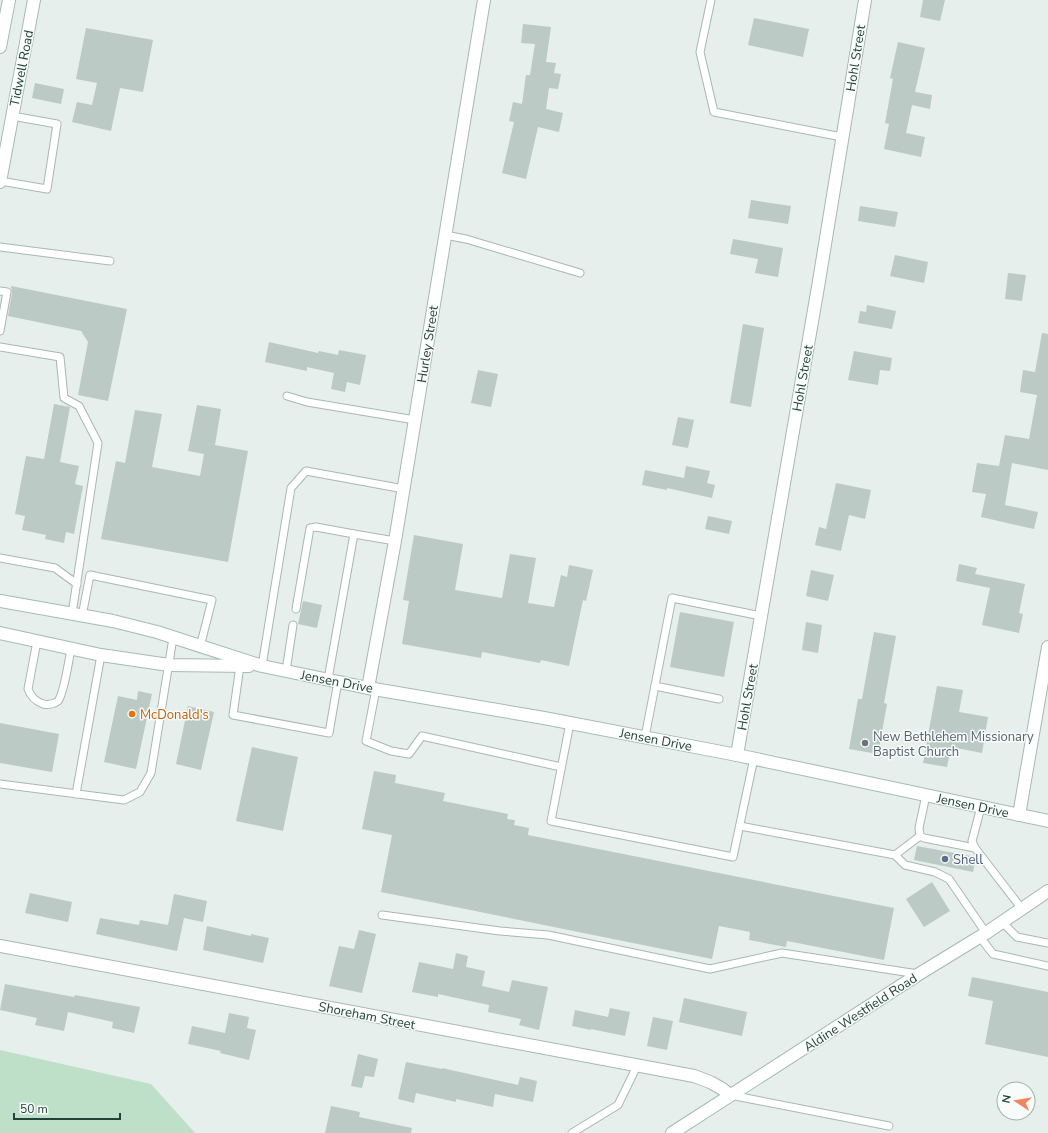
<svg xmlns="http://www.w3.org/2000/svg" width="1048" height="1133" viewBox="0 0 1048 1133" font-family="'Nunito Sans',sans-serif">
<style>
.green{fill:#bfe0c8}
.building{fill:#bbcac4}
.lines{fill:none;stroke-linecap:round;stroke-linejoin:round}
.lane-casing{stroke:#a8b8b2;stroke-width:9}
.street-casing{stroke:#a8b8b2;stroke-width:14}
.secondary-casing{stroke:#a4bbb3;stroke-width:14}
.lane{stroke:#fff;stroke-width:7}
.street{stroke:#fff;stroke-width:12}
.secondary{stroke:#fff;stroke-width:12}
.food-dot{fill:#e8710a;stroke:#f7fbf9;stroke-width:1.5}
.worship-dot{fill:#6b7280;stroke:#f7fbf9;stroke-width:1.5}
.service-dot{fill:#5c6f8a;stroke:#f7fbf9;stroke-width:1.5}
.labels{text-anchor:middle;stroke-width:3;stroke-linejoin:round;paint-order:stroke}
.street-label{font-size:13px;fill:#24423a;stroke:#f7fbf9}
.food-label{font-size:13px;fill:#c56008;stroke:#f7fbf9;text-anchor:start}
.worship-label{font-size:13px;fill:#5b616d;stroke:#f7fbf9;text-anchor:start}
.service-label{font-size:13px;fill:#4e5e75;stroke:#f7fbf9;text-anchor:start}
</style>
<rect width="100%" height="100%" fill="#e6efeb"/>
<!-- green -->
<polygon class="green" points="0,1050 151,1084 195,1133 0,1133"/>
<!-- building -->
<g class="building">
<polygon points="923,0 945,0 940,21 920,17"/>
<polygon points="754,18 809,29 803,57 748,45"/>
<polygon points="523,24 551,27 546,62 556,63 554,73 561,74 558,89 549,88 546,109 563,113 559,132 538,127 526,179 502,173 514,122 509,121 513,102 522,104 526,75 530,75 535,44 521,43"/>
<polygon points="86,28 153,40 143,92 120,88 111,131 72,122 77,102 92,105 97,83 76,79"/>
<polygon points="898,42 925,48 915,92 932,95 930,109 912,105 906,133 925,137 921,157 884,149 889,124 885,123 893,79 890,78"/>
<polygon points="35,83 64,89 61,104 32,98"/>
<polygon points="751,200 791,206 788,224 748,218"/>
<polygon points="860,206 898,212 895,227 858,221"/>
<polygon points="733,239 783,248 778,277 755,273 758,259 730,254"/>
<polygon points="895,255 928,262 924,283 890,276"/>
<polygon points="1008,273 1026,275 1022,301 1005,299"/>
<polygon points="11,286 127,309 108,401 78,395 88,342 81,331 8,316 12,293"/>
<polygon points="867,305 896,311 892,329 858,323 860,311 866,312"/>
<polygon points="743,324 764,328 751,407 730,403"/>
<polygon points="1042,333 1048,334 1048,470 1012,463 1005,505 1038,512 1034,529 981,517 986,494 972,492 977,463 999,466 1005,435 1029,439 1037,395 1020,392 1023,370 1035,372"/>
<polygon points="269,342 318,353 319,351 338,355 339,350 366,355 360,385 347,382 345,392 331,389 334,373 307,367 307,371 265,362"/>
<polygon points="854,351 892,358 890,371 880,370 878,385 848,380"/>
<polygon points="478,370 498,374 491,407 471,403"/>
<polygon points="54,404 70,407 60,462 79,466 75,484 83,486 74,534 66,532 64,543 45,539 46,535 22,530 25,516 15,514 26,456 44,459"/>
<polygon points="197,405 221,409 215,445 248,451 228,562 101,539 116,461 125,463 135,410 162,414 152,467 200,476 204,454 188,451"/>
<polygon points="678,417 694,420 688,448 672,445"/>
<polygon points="686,466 710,471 707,483 715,485 712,498 667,488 667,490 642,485 645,470 684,478"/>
<polygon points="836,483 871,490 865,519 849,515 841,551 815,545 819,527 826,529"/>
<polygon points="708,516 732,521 729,534 705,529"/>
<polygon points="414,535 463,544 455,590 502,598 510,554 536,558 528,603 554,607 561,575 567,577 569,565 593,570 586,601 583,600 569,666 541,660 540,663 482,652 481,658 402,644 409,601 403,600"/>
<polygon points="959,564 977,568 975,574 1025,584 1019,613 1023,614 1019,633 982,625 990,588 956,581"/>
<polygon points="811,570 834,575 828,601 806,596"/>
<polygon points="303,601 322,605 317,628 298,624"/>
<polygon points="680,612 734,622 724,677 670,667"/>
<polygon points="806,622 822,625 818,653 802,650"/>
<polygon points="874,632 896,636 884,703 887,704 878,754 849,749 858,699 862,699"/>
<polygon points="937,686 963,690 959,712 988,717 982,753 951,747 947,767 923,763"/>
<polygon points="138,691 152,694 136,769 104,762 118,696 137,700"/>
<polygon points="188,706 214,712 201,770 176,764"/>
<polygon points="0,723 59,734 52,772 0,763"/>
<polygon points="252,747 298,757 283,831 236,821"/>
<polygon points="374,771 396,775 395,783 445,793 443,801 508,814 507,819 515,820 514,825 529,828 528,835 894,908 884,960 787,941 786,947 749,940 750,932 719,926 712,959 381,892 392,835 362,829"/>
<polygon points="917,846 976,857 973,872 914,860"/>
<polygon points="932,882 950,911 924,927 906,899"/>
<polygon points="30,893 72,902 68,922 25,913"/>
<polygon points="174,894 207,901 203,922 184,918 177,951 96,934 100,918 139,925 140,920 168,925"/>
<polygon points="207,926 251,936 251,934 269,938 263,963 203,950"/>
<polygon points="359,930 376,934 362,993 329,986 339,946 354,949"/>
<polygon points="456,953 468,956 466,967 485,971 482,986 509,992 512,980 548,987 539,1030 519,1025 521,1019 488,1012 489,1005 438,994 438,997 412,992 419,962 453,969"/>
<polygon points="972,977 1048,992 1048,1057 985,1044 993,1001 968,996"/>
<polygon points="5,984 74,997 75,995 140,1007 134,1033 112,1028 113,1022 68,1012 64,1031 35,1025 37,1018 0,1010"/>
<polygon points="684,998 747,1012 742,1036 679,1022"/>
<polygon points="610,1008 630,1012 625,1036 591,1029 591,1030 572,1026 575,1010 608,1017"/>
<polygon points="229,1013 249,1017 247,1028 256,1030 249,1060 220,1053 221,1051 188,1044 192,1026 225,1033"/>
<polygon points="653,1017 673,1021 667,1050 647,1046"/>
<polygon points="358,1054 378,1059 374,1077 365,1076 362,1088 351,1086"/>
<polygon points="406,1062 442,1069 442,1068 518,1085 520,1077 537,1081 533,1102 495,1094 493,1107 456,1099 456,1102 416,1093 414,1103 398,1099"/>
<polygon points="331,1106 360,1112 359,1117 412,1128 411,1133 325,1133"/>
</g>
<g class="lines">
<!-- lane casing -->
<g class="lane-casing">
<g id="lane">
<polyline points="711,0 700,52 714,112 842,137"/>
<polyline points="0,181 47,189 57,124 12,116"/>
<polyline points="445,235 466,239 580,273"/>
<polyline points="0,247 110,261"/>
<polyline points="0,291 7,292 0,331"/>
<polyline points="0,347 60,357 64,398 79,406 98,443 72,614"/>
<polyline points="287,396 307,402 415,420"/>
<polyline points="0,558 55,568 77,584"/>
<polyline points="296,609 310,528 316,527 354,534"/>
<polyline points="82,616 90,575 212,600 200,647"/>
<path d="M37,641L28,689C31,697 35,701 43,704C48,705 54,704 58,701C64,694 69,659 71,649"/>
<polyline points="240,666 233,715 329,733 338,681"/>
<polyline points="262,666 291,488 306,471 404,489"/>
<polyline points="286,671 293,625"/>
<polyline points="328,679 354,534 395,541"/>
<polyline points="655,686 719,699"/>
<polyline points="376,689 366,741 391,751 409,754 422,736 561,767"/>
<polyline points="570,723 551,821 733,857 754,758"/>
<polyline points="645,737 672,598 761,616"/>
<polyline points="0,784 124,800 140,792 151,773 173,638"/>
<polyline points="76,794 101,655"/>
<polyline points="926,795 919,828 920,836 924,838 975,848"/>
<polyline points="981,807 972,841 975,848 1022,909"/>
<polyline points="740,826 895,855 905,865 935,872 949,879 986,933"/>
<polyline points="895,855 920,836"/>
<polyline points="382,915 500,931 548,935 710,969 782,953 918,974"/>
<polyline points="1002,922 1017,937 1048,943"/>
<polyline points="980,937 993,954 1048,966"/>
<polyline points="730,1095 889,1126"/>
<polyline points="572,1133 618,1105 637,1066"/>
</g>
</g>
<!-- street casing -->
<g class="street-casing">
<g id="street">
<polyline points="368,688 395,541 484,0"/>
<polyline points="737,755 818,287 865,0"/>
<polyline points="1019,815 1048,647"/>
<path d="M0,946L694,1076C708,1081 719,1085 730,1095"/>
</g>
</g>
<!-- secondary casing -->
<g class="secondary-casing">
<g id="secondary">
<polyline points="0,47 9,0"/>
<polyline points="0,182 34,0"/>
<polyline points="0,601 113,621 157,632 262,666 368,688 544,718 737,755 1048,821"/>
<polyline points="0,633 101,655 169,665 249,666"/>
<polyline points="672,1133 919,974 986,933 1048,891"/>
</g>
</g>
<!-- lane -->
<use href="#lane" class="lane"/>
<!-- street -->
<use href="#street" class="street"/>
<!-- secondary -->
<use href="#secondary" class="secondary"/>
</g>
<!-- markers -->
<circle class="food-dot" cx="132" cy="714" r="4"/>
<circle class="worship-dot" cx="865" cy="743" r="4"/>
<circle class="service-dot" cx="945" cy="859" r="4"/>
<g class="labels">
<!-- street labels -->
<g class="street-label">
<text transform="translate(855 58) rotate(-81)" y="5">Hohl Street</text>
<text transform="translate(21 68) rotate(-79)" y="5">Tidwell Road</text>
<text transform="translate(427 344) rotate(-81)" y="5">Hurley Street</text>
<text transform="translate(802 378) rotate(-80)" y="5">Hohl Street</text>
<text transform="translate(337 681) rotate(11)" y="5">Jensen Drive</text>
<text transform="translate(747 697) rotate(-80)" y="5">Hohl Street</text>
<text transform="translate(656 739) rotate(11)" y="5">Jensen Drive</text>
<text transform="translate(973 805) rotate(12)" y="5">Jensen Drive</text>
<text transform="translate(860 1012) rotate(-33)" y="5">Aldine Westfield Road</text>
<text transform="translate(367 1015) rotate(11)" y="5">Shoreham Street</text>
</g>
<!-- food labels -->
<g class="food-label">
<text x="140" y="719">McDonald's</text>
</g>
<!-- worship labels -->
<g class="worship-label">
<text x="873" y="741">New Bethlehem Missionary<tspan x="873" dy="15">Baptist Church</tspan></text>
</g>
<!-- service labels -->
<g class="service-label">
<text x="953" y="864">Shell</text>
</g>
</g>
<!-- north arrow -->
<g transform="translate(1016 1101) rotate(282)"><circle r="19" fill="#f7fbf9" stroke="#a3b1ad"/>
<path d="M0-3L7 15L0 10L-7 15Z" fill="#f4845f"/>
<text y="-6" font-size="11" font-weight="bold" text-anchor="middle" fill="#24423a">N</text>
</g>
<!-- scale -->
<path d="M14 1113v6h106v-6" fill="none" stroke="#24423a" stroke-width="2"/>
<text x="20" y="1113" font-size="12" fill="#24423a" stroke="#f7fbf9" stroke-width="3" paint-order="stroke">50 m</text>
</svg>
